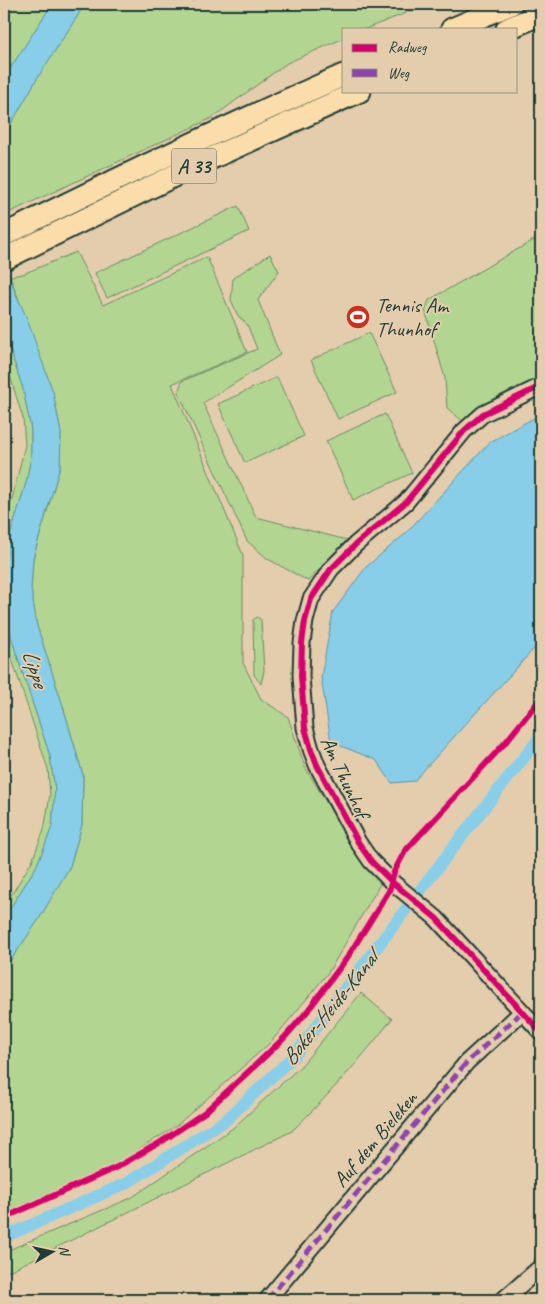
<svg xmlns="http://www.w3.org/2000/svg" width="545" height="1304" viewBox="0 0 545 1304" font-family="Caveat,sans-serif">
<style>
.green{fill:#b2d691;stroke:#688a62}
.water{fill:#88cee9;stroke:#5e94a1}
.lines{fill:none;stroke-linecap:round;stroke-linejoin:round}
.canal{stroke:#88cee9;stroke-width:12}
.minor-casing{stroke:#1f3d34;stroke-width:19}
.highway-casing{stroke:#1f3d34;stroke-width:25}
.minor{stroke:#e4cdad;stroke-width:15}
.highway{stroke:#fbddab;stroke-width:21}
.quiet{stroke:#8e44ad;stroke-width:5;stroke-dasharray:10 5;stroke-linecap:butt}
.cycleway-casing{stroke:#e4cdad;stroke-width:9}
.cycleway{stroke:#d6006c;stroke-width:6}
.labels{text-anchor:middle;stroke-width:4;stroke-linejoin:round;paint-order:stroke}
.shield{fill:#e4cdad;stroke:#5a6858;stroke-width:1}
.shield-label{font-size:20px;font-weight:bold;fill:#1f3d34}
.poi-label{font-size:21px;fill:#1f3d34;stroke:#e4cdad;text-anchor:start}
.street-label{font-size:21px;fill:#1f3d34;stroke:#e4cdad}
.water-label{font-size:22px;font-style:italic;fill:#24443d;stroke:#e4cdad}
</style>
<rect width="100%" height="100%" fill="#e4cdad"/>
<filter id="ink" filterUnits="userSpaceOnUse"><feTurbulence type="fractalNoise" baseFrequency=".02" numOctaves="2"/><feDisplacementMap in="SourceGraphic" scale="10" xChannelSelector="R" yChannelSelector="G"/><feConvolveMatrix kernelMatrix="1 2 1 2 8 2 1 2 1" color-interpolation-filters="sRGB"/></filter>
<g filter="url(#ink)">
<!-- green -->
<g class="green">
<polygon points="4,4 52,4 4,78"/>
<polygon points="84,4 429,4 365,29 344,29 344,38 287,63 212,118 4,215 5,134 38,77 78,15"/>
<polygon points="238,206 249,231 107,298 95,273"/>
<polygon points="541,236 541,377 482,407 465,423 447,408 445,378 425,310 429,300"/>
<polygon points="76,252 103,305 207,257 247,352 172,384 243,555 243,663 261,699 288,717 305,767 353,847 382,881 328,973 271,1042 176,1126 107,1170 4,1215 4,970 39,919 70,866 82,825 83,775 62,703 37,626 31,589 33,559 60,467 61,433 53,392 10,276 23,274"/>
<polygon points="270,254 279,271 258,300 280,355 203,403 256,517 347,540 308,581 268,559 247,541 178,392 182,381 257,349 247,324 238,316 231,300 233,278"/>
<polygon points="4,331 23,389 31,429 31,457 26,483 8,543 13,643 50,756 55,789 52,827 44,848 36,867 4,918 4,907 32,861 44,830 50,795 48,769 7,644 4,627 4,543 8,516 25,445 23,418 4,357"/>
<polygon points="369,333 397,392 338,419 311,360"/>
<polygon points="277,377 304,436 245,463 218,404"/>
<polygon points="385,414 412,473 353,500 326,441"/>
<polygon points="257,617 261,620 264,671 261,684 254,675 253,620"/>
<path d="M361,993L392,1019C361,1059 328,1096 292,1131L7,1272L4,1275V1252L131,1198L233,1128L302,1065Z"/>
</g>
<!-- water -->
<g class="water">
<polygon points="52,4 84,4 78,15 38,77 4,136 4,78"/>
<polygon points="4,257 15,292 26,316 53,392 61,433 60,467 33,558 31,589 37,626 62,703 83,775 82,825 70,866 39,919 4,970 4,918 36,867 44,848 52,827 55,789 50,756 13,643 5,610 4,582 8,543 26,483 31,457 31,429 23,389 4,331"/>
<polygon points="541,414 541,641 414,781 392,783 376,760 331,742 321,677 333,612 366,567 405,534 490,442"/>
</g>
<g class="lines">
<!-- canal -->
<polyline class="canal" points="4,1237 127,1183 226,1120 294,1056 455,845 541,736"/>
<!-- minor casing -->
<g class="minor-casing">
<g id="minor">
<polyline points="541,386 483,414 464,431 406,502 356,544 331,569 311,599 305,621 302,643 301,676 305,728 311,749 317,765 358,842 371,861 392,882 436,918 541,1032"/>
<polyline points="267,1300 467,1062 522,1012"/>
<polyline points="503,1300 541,1267"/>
</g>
</g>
<!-- highway casing -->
<g class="highway-casing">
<g id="highway">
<polyline points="452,29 511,4"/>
<polyline points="507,29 541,14"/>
<path d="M4,235C116,179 229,125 344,75"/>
<polyline points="4,259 194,166 360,91"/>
</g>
</g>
<!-- minor -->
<use href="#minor" class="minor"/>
<!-- highway -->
<use href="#highway" class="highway"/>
<!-- quiet -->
<polyline class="quiet" points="267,1300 467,1062 522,1012"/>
<!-- cycleway casing -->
<g class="cycleway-casing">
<g id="cycleway">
<polyline points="541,386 483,414 464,431 406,502 356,544 331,569 311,599 305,621 302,643 301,676 305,728 311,749 317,765 358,842 371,861 392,882 436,918 541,1032"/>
<polyline points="4,1218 117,1167 161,1142 205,1112 260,1061 284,1038 306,1013 347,958 389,891 394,872 405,851 505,743 541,698"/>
</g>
</g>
<!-- cycleway -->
<use href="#cycleway" class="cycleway"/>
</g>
</g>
<!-- icons -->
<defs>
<g id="stadium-disc" transform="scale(1.25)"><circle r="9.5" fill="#c8321e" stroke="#e4cdad"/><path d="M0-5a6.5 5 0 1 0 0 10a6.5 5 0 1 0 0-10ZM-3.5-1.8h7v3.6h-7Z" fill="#fff"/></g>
</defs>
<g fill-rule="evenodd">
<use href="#stadium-disc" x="358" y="317"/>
</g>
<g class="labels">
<!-- shield labels -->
<rect class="shield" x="171.5" y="148.5" width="45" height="35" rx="4"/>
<g class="shield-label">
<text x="194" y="173">A 33</text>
</g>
<!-- poi labels -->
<g class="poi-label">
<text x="376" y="312">Tennis Am<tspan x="376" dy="24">Thunhof</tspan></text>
</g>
<!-- street labels -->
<g class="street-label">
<text transform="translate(345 777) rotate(65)" y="7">Am Thunhof</text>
<text transform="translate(375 1139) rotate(-50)" y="7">Auf dem Bieleken</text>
</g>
<!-- water labels -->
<g class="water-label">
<text transform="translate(36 668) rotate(72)" y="8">Lippe</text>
<text transform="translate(329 1008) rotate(-51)" y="8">Boker-Heide-Kanal</text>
</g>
</g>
<!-- margin -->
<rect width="545" height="1304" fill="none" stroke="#e4cdad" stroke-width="20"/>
<rect x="10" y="10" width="525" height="1284" fill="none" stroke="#1f3d34" stroke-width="2" filter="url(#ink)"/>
<!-- legend -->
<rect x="342" y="28" width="175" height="65" fill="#e4cdad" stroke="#95937d"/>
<rect x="352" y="44" width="25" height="8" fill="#d6006c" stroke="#95937d"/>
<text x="388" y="52" font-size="15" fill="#1f3d34">Radweg</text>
<rect x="352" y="69" width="25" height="8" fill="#8e44ad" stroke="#95937d"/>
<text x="388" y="78" font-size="15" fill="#1f3d34">Weg</text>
<!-- north arrow -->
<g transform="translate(52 1252) rotate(81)" stroke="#e4cdad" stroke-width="4" paint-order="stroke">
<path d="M0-4L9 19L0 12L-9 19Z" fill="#1f3d34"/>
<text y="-8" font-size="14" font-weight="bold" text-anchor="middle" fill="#1f3d34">N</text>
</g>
</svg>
